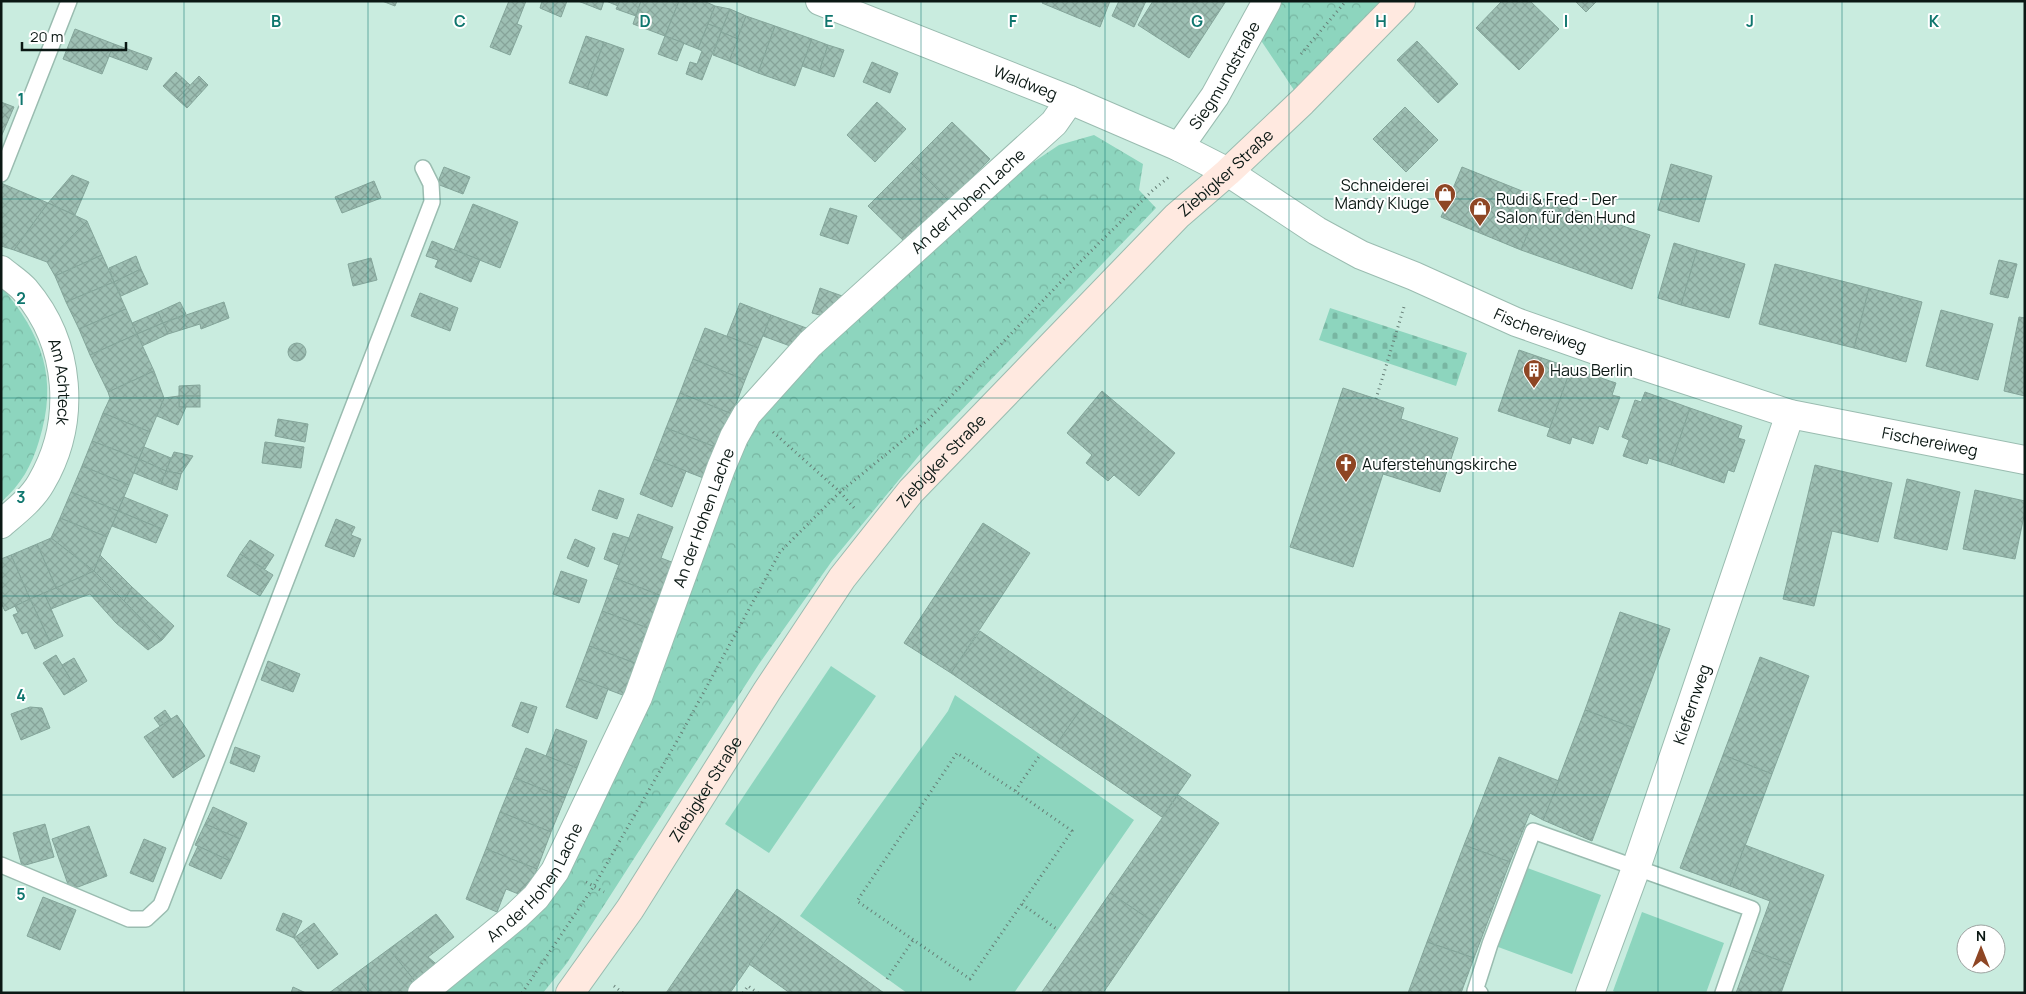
<svg xmlns="http://www.w3.org/2000/svg" width="2026" height="994" viewBox="0 0 2026 994" font-family="Manrope,sans-serif">
<style>
.grass{fill:#8dd5be}
.cemetery{fill:url(#cemetery-stones)}
.park{fill:url(#park-crowns)}
.building{fill:url(#building-cross-hatch);stroke:#84a59a}
.lines{fill:none;stroke-linecap:round;stroke-linejoin:round}
.lane-casing{stroke:#9abcb0;stroke-width:18}
.street-casing{stroke:#9abcb0;stroke-width:30}
.secondary-casing{stroke:#9abcb0;stroke-width:30}
.path{stroke:#667e76;stroke-width:3;stroke-dasharray:1 4;stroke-linecap:butt}
.lane{stroke:#fff;stroke-width:15}
.street{stroke:#fff;stroke-width:28}
.secondary{stroke:#ffe9e0;stroke-width:28}
.grid{fill:none;stroke:#0f766e;stroke-width:1;stroke-opacity:0.55}
.labels{text-anchor:middle;stroke-width:4;stroke-linejoin:round;paint-order:stroke}
.street-label{font-size:16px;fill:#0b1814;stroke:#fff}
.poi-label{font-size:16px;fill:#0b1814;stroke:#fff;text-anchor:start}
.grid-label{font-size:16px;text-anchor:middle;font-weight:bold;fill:#0f766e;stroke:#fff;stroke-width:4;stroke-linejoin:round;paint-order:stroke}
</style>
<defs>
<pattern id="cemetery-stones" width="16" height="16" patternUnits="userSpaceOnUse" patternTransform="scale(1.25)"><rect width="16" height="16" fill="#8dd5be"/><path d="M2 7V4a2 2 0 0 1 4 0v3zM10 15v-3a2 2 0 0 1 4 0v3z" fill="#78b6a2"/></pattern>
<pattern id="park-crowns" width="20" height="18" patternUnits="userSpaceOnUse" patternTransform="scale(1.25)"><rect width="20" height="18" fill="#8dd5be"/><path d="M2 6a3 3 0 1 1 6 0M12 15a3 3 0 1 1 6 0" fill="none" stroke="#78b6a2"/></pattern>
<pattern id="building-cross-hatch" width="8" height="8" patternUnits="userSpaceOnUse" patternTransform="scale(1.25)"><rect width="8" height="8" fill="#9dbfb3"/><path d="M0 0l8 8M0 8l8-8" fill="none" stroke="#86a399"/></pattern>
</defs>
<rect width="100%" height="100%" fill="#c9ecdf"/>
<!-- grass -->
<g class="grass">
<polygon points="831,666 876,696 769,853 725,824"/>
<polygon points="955,695 1134,820 1014,993 907,993 800,916 948,711"/>
<polygon points="1519,865 1601,895 1572,974 1490,944"/>
<polygon points="1642,912 1724,943 1706,993 1617,993 1613,991"/>
</g>
<!-- cemetery -->
<polygon class="cemetery" points="1330,308 1467,353 1456,386 1319,340"/>
<!-- park -->
<g class="park">
<polygon points="1267,1 1401,1 1302,102 1252,27"/>
<polygon points="1094,135 1143,164 1139,190 1156,208 926,447 832,561 759,664 567,963 543,993 438,993 520,924 747,431 810,354 1020,171 1059,145"/>
<path d="M1,286C42,335 59,378 39,441C32,465 21,485 1,502Z"/>
</g>
<!-- building -->
<g class="building">
<polygon points="382,1 397,1 395,6"/>
<polygon points="509,1 526,1 517,24 522,26 510,55 490,47"/>
<polygon points="542,1 567,1 561,17 540,8"/>
<polygon points="578,1 604,1 601,10"/>
<polygon points="606,1 620,1 618,6"/>
<polygon points="620,1 641,1 636,16 616,9"/>
<polygon points="641,1 679,1 665,36 633,24"/>
<polygon points="679,1 704,1 715,6 698,49 665,36"/>
<polygon points="1043,1 1110,1 1100,27 1042,3"/>
<polygon points="1119,1 1146,1 1134,27 1112,16"/>
<polygon points="1153,1 1226,1 1189,58 1138,25"/>
<polygon points="1502,1 1530,1 1559,29 1519,70 1476,28"/>
<polygon points="1575,1 1597,1 1586,12"/>
<polygon points="715,6 730,9 722,29 708,24"/>
<polygon points="730,9 746,16 738,39 721,32"/>
<polygon points="746,16 775,26 758,73 729,61"/>
<polygon points="708,24 722,29 702,80 686,74 690,62 697,64 702,51 698,49"/>
<polygon points="775,26 812,39 795,86 758,73"/>
<polygon points="75,29 114,44 102,74 63,59"/>
<polygon points="721,32 738,39 729,61 713,55"/>
<polygon points="586,36 604,42 587,89 569,83"/>
<polygon points="665,36 684,43 677,61 658,54"/>
<polygon points="812,39 828,45 819,72 802,66"/>
<polygon points="1417,41 1458,84 1438,103 1397,60"/>
<polygon points="604,42 624,49 607,96 587,89"/>
<polygon points="114,44 152,58 147,70 109,56"/>
<polygon points="828,45 844,50 834,77 819,72"/>
<polygon points="872,62 898,73 890,93 863,82"/>
<polygon points="176,72 190,85 177,99 163,86"/>
<polygon points="199,76 208,85 187,108 177,99"/>
<polygon points="1,102 14,107 1,137"/>
<polygon points="877,102 906,129 875,162 847,135"/>
<polygon points="1405,107 1438,140 1406,172 1373,139"/>
<polygon points="952,122 990,159 949,201 911,163"/>
<polygon points="911,163 949,201 907,244 868,206"/>
<polygon points="1671,164 1712,176 1699,222 1658,210"/>
<polygon points="444,167 470,177 463,194 437,184"/>
<polygon points="1462,167 1542,199 1521,250 1441,217"/>
<polygon points="72,175 89,182 75,215 48,203"/>
<polygon points="374,181 381,198 342,213 335,197"/>
<polygon points="1,183 48,203 14,250 1,246"/>
<polygon points="1542,199 1650,235 1632,289 1521,250"/>
<polygon points="48,203 87,221 47,262 14,250"/>
<polygon points="473,204 518,222 500,268 454,250"/>
<polygon points="830,208 857,216 848,244 820,235"/>
<polygon points="87,221 102,255 55,276 47,262"/>
<polygon points="432,241 480,260 471,282 435,267 438,260 426,256"/>
<polygon points="1674,243 1697,250 1681,305 1658,298"/>
<polygon points="1697,250 1745,264 1729,318 1681,305"/>
<polygon points="102,255 114,282 66,302 55,276"/>
<polygon points="136,256 141,269 114,282 109,268"/>
<polygon points="371,258 377,280 353,286 348,264"/>
<polygon points="1999,260 2017,264 2008,298 1990,294"/>
<polygon points="1775,264 1869,288 1854,348 1759,324"/>
<polygon points="141,269 148,284 121,296 114,282"/>
<polygon points="114,282 126,309 79,329 66,302"/>
<polygon points="820,288 845,297 827,317 812,313"/>
<polygon points="1869,288 1922,302 1906,362 1854,348"/>
<polygon points="420,293 458,308 450,331 411,316"/>
<polygon points="180,302 186,314 163,323 158,312"/>
<polygon points="224,302 229,318 201,329 200,324 168,334 163,323"/>
<polygon points="740,303 771,315 758,348 727,336"/>
<polygon points="126,309 137,334 90,355 79,329"/>
<polygon points="1941,310 1993,324 1978,380 1926,366"/>
<polygon points="158,312 163,323 137,334 132,323"/>
<polygon points="771,315 809,329 801,350 763,336"/>
<polygon points="2019,317 2025,318 2025,396 2004,391"/>
<polygon points="163,323 168,334 142,346 137,334"/>
<polygon points="705,328 758,348 745,380 693,359"/>
<polygon points="137,334 154,371 108,392 90,355"/>
<circle cx="297" cy="352" r="9"/>
<polygon points="1519,350 1571,368 1550,428 1498,411"/>
<polygon points="693,359 745,380 732,414 680,393"/>
<polygon points="1571,368 1616,383 1612,395 1620,397 1608,430 1599,426 1593,444 1572,437 1570,444 1547,436"/>
<polygon points="154,371 164,398 110,398 108,392"/>
<polygon points="200,385 200,396 179,396 179,386"/>
<polygon points="1343,388 1404,408 1401,419 1458,438 1440,492 1383,474 1353,567 1290,547"/>
<polygon points="1102,391 1175,453 1139,496 1114,475 1108,481 1086,463 1092,455 1067,433"/>
<polygon points="1645,392 1690,408 1671,465 1649,458 1647,464 1623,456 1629,440 1622,437 1635,400 1641,402"/>
<polygon points="680,393 732,414 718,448 666,428"/>
<rect x="179" y="396" width="21" height="11"/>
<polygon points="179,396 179,407 186,407 178,425 157,416 164,398"/>
<polygon points="110,398 164,398 150,432 103,413"/>
<polygon points="1690,408 1742,426 1738,438 1745,440 1734,472 1728,470 1724,483 1671,465"/>
<polygon points="103,413 150,432 139,459 92,441"/>
<polygon points="278,419 308,424 305,442 275,436"/>
<polygon points="666,428 718,448 706,479 654,459"/>
<polygon points="92,441 139,459 129,485 82,466"/>
<polygon points="265,442 304,447 301,468 262,463"/>
<polygon points="144,447 171,458 166,471 139,459"/>
<polygon points="174,452 193,456 181,474 166,471"/>
<polygon points="139,459 166,471 161,484 134,473"/>
<polygon points="654,459 686,471 672,507 640,494"/>
<polygon points="1815,465 1892,483 1878,542 1832,531 1814,606 1783,599"/>
<polygon points="82,466 129,485 118,511 71,492"/>
<polygon points="166,471 181,474 177,490 161,484"/>
<polygon points="1907,479 1960,492 1947,550 1894,538"/>
<polygon points="599,490 624,499 617,519 592,510"/>
<polygon points="1975,490 2025,501 2025,511 2015,559 1963,549"/>
<polygon points="71,492 118,511 107,537 60,518"/>
<polygon points="124,497 168,515 162,529 118,511"/>
<polygon points="118,511 162,529 156,543 112,526"/>
<polygon points="638,514 673,527 661,558 677,564 665,597 614,578"/>
<polygon points="60,518 107,537 94,571 51,538"/>
<polygon points="336,519 355,527 351,535 361,539 354,557 325,546"/>
<polygon points="983,523 1030,553 951,673 904,643"/>
<polygon points="613,533 629,538 619,565 604,559"/>
<polygon points="51,538 94,571 56,588 37,544"/>
<polygon points="575,539 595,548 588,567 567,558"/>
<polygon points="250,540 274,555 265,569 240,554"/>
<polygon points="37,544 56,588 30,599 11,555"/>
<polygon points="240,554 273,575 260,596 227,576"/>
<polygon points="11,555 30,599 5,611 1,603 1,559"/>
<polygon points="100,555 132,587 124,601 94,571"/>
<polygon points="94,571 124,601 162,640 148,650 116,623 90,594 71,601 56,588"/>
<polygon points="561,571 587,580 579,603 553,594"/>
<polygon points="614,578 665,597 653,630 602,611"/>
<polygon points="132,587 174,626 162,640 124,601"/>
<polygon points="56,588 71,601 51,609 44,593"/>
<polygon points="44,593 63,636 50,642 30,599"/>
<polygon points="30,599 50,642 35,649 27,632 22,634 13,615 18,613 15,606"/>
<polygon points="602,611 653,630 640,665 589,646"/>
<polygon points="1620,612 1670,629 1634,728 1585,710"/>
<polygon points="980,631 1085,703 1056,745 951,673"/>
<polygon points="589,646 640,665 628,697 577,678"/>
<polygon points="56,655 76,688 64,695 43,663"/>
<polygon points="1760,657 1809,676 1772,774 1723,755"/>
<polygon points="74,658 87,681 76,688 62,665"/>
<polygon points="268,661 300,674 293,692 261,680"/>
<polygon points="577,678 608,689 597,719 566,707"/>
<polygon points="521,702 537,707 528,733 512,726"/>
<polygon points="1085,703 1191,775 1162,817 1056,745"/>
<polygon points="30,707 42,708 50,728 21,740 11,714"/>
<polygon points="165,710 171,719 160,726 154,718"/>
<polygon points="1585,710 1634,728 1592,841 1543,820"/>
<polygon points="177,715 205,756 173,778 144,737"/>
<polygon points="556,729 587,741 577,768 546,756"/>
<polygon points="235,747 260,756 254,772 230,763"/>
<polygon points="526,748 577,768 565,798 514,778"/>
<polygon points="1723,755 1772,774 1730,886 1680,868"/>
<polygon points="1499,757 1559,781 1543,820 1530,813 1510,862 1464,845"/>
<polygon points="514,778 565,798 551,832 500,812"/>
<polygon points="1178,795 1219,823 1152,921 1110,893"/>
<polygon points="213,807 247,823 240,839 205,824"/>
<polygon points="500,812 551,832 537,869 486,849"/>
<polygon points="45,824 54,857 22,866 13,833"/>
<polygon points="205,824 240,839 230,861 195,845"/>
<polygon points="89,826 107,876 70,890 52,839"/>
<polygon points="144,839 166,848 153,882 130,873"/>
<polygon points="1464,845 1510,862 1474,958 1427,942"/>
<polygon points="1745,845 1824,875 1791,965 1752,950 1770,901 1730,886"/>
<polygon points="198,846 230,861 221,879 189,865"/>
<polygon points="486,849 537,869 526,897 506,889 497,912 466,899"/>
<polygon points="737,889 781,919 730,993 666,993"/>
<polygon points="1110,893 1152,921 1103,993 1043,993 1042,992"/>
<polygon points="43,897 76,910 60,950 27,936"/>
<polygon points="283,913 302,921 294,938 276,930"/>
<polygon points="436,914 454,937 428,957 441,968 418,985 389,949"/>
<polygon points="781,919 884,993 790,993 749,964"/>
<polygon points="314,923 320,931 300,946 294,938"/>
<polygon points="320,931 338,954 318,969 300,946"/>
<polygon points="1427,942 1474,958 1461,993 1408,993"/>
<polygon points="389,949 418,985 408,993 369,993 355,974"/>
<polygon points="1752,950 1791,965 1781,993 1736,993"/>
<polygon points="355,974 369,993 329,993"/>
<polygon points="293,987 306,993 291,993"/>
</g>
<g class="lines">
<!-- lane casing -->
<g class="lane-casing">
<g id="lane">
<polyline points="1,174 69,1"/>
<polyline points="1,865 129,919 146,919 161,905 432,202 431,184 423,168"/>
<polyline points="1480,993 1475,991 1490,944 1533,831 1752,909 1723,993"/>
</g>
</g>
<!-- street casing -->
<g class="street-casing">
<g id="street">
<path id="s1" d="M820,1L1070,100L1179,147L1228,172L1317,231L1361,255L1414,276L1516,322L1604,353L1790,414L2025,460"/>
<path id="s2" d="M1179,147L1215,96L1267,1"/>
<path id="s3" d="M1,270C9,277 18,282 25,290C71,344 77,422 41,483C32,499 15,512 1,524"/>
<path id="s4" d="M422,993L516,916L536,897L555,871L638,697L721,468L734,437L747,414L810,344L1054,123L1070,100"/>
<path id="s5" d="M1590,993L1636,868L1790,414"/>
</g>
</g>
<!-- secondary casing -->
<g class="secondary-casing">
<g id="secondary">
<path id="s6" d="M570,993L630,909L767,691L842,578L911,491L1177,216L1228,172L1302,102L1401,1"/>
</g>
</g>
<!-- path -->
<g class="path">
<polyline points="1301,54 1346,1"/>
<polyline points="1376,399 1404,307"/>
<polyline points="773,432 840,492 856,510"/>
<polyline points="1015,791 957,753 857,901 970,979 1072,831 1015,791 1040,755"/>
<polyline points="586,882 604,892"/>
<polyline points="1022,904 1058,930"/>
<polyline points="887,979 913,940"/>
<polyline points="614,986 623,993"/>
<polyline points="522,993 594,886 681,734 780,552 840,492 928,420 1080,262 1153,190 1170,176"/>
<polyline points="743,993 748,986 758,993"/>
</g>
<!-- lane -->
<use href="#lane" class="lane"/>
<!-- street -->
<use href="#street" class="street"/>
<!-- secondary -->
<use href="#secondary" class="secondary"/>
</g>
<!-- grid -->
<path class="grid" d="M184,1V993M368,1V993M553,1V993M737,1V993M921,1V993M1105,1V993M1289,1V993M1473,1V993M1658,1V993M1842,1V993M1,199H2025M1,398H2025M1,596H2025M1,795H2025"/>
<!-- icons -->
<defs>
<g id="shop-pin" transform="scale(1.125)"><path d="M0 17L-7.5 6A9.5 9.5 0 1 1 7.5 6Z" fill="#8e4624" stroke="#fff"/><path d="M-5-2.5h2.3a2.7 3.5 0 0 1 5.4 0H5L5.5 6h-11ZM-1.5-2.5h3a1.5 2.3 0 0 0-3 0Z" fill="#fff"/></g>
<g id="building-pin" transform="scale(1.125)"><path d="M0 17L-7.5 6A9.5 9.5 0 1 1 7.5 6Z" fill="#8e4624" stroke="#fff"/><path d="M-4-6H4V6H1V3H-1V6H-4ZM-2.5-4.3h1.7v1.8h-1.7ZM.8-4.3h1.7v1.8H.8ZM-2.5-1h1.7V.8h-1.7ZM.8-1h1.7V.8H.8Z" fill="#fff"/></g>
<g id="church-pin" transform="scale(1.125)"><path d="M0 17L-7.5 6A9.5 9.5 0 1 1 7.5 6Z" fill="#8e4624" stroke="#fff"/><path d="M-1.2-6h2.4v3.5h3.3v2.4h-3.3V6h-2.4V-.1h-3.3v-2.4h3.3Z" fill="#fff"/></g>
</defs>
<g fill-rule="evenodd">
<use href="#shop-pin" x="1445" y="194"/>
<use href="#shop-pin" x="1480" y="208"/>
<use href="#building-pin" x="1534" y="370"/>
<use href="#church-pin" x="1346" y="464"/>
</g>
<g class="labels">
<!-- street labels -->
<g class="street-label">
<text dy="6" stroke="none"><textPath href="#s2" startOffset="85">Siegmundstraße</textPath></text>
<text dy="6" stroke="none"><textPath href="#s1" startOffset="221">Waldweg</textPath></text>
<text dy="6" stroke="none"><textPath href="#s6" startOffset="1055">Ziebigker Straße</textPath></text>
<text dy="6" stroke="none"><textPath href="#s4" startOffset="985">An der Hohen Lache</textPath></text>
<text dy="6" stroke="none"><textPath href="#s1" startOffset="794">Fischereiweg</textPath></text>
<text dy="6" stroke="none"><textPath href="#s3" startOffset="132">Am Achteck</textPath></text>
<text dy="6" stroke="none"><textPath href="#s1" startOffset="1200">Fischereiweg</textPath></text>
<text dy="6" stroke="none"><textPath href="#s6" startOffset="650">Ziebigker Straße</textPath></text>
<text dy="6" stroke="none"><textPath href="#s4" startOffset="565">An der Hohen Lache</textPath></text>
<text dy="6" stroke="none"><textPath href="#s5" startOffset="306">Kiefernweg</textPath></text>
<text dy="6" stroke="none"><textPath href="#s6" startOffset="245">Ziebigker Straße</textPath></text>
<text dy="6" stroke="none"><textPath href="#s4" startOffset="160">An der Hohen Lache</textPath></text>
</g>
<!-- poi labels -->
<g class="poi-label">
<text x="1429" y="191" text-anchor="end">Schneiderei<tspan x="1429" dy="18">Mandy Kluge</tspan></text>
<text x="1496" y="205">Rudi &amp; Fred - Der<tspan x="1496" dy="18">Salon für den Hund</tspan></text>
<text x="1550" y="376">Haus Berlin</text>
<text x="1362" y="470">Auferstehungskirche</text>
</g>
</g>
<g class="grid-label">
<text x="276" y="27">B</text>
<text x="460" y="27">C</text>
<text x="645" y="27">D</text>
<text x="829" y="27">E</text>
<text x="1013" y="27">F</text>
<text x="1197" y="27">G</text>
<text x="1381" y="27">H</text>
<text x="1566" y="27">I</text>
<text x="1750" y="27">J</text>
<text x="1934" y="27">K</text>
<text x="21" y="105">1</text>
<text x="21" y="304">2</text>
<text x="21" y="503">3</text>
<text x="21" y="701">4</text>
<text x="21" y="900">5</text>
</g>
<!-- border -->
<rect width="2026" height="994" fill="none" stroke="#0b1814" stroke-width="5"/>
<!-- north arrow -->
<g transform="translate(1981 949)"><circle r="24" fill="#ffffff" stroke="#9da3a1"/>
<path d="M0-4L9 19L0 12L-9 19Z" fill="#8e4624"/>
<text y="-8" font-size="14" font-weight="bold" text-anchor="middle" fill="#0b1814">N</text>
</g>
<!-- scale -->
<path d="M22 42v8h104v-8" fill="none" stroke="#0b1814" stroke-width="2.5"/>
<text x="30" y="42" font-size="15" fill="#0b1814" stroke="#ffffff" stroke-width="4" paint-order="stroke">20 m</text>
</svg>
